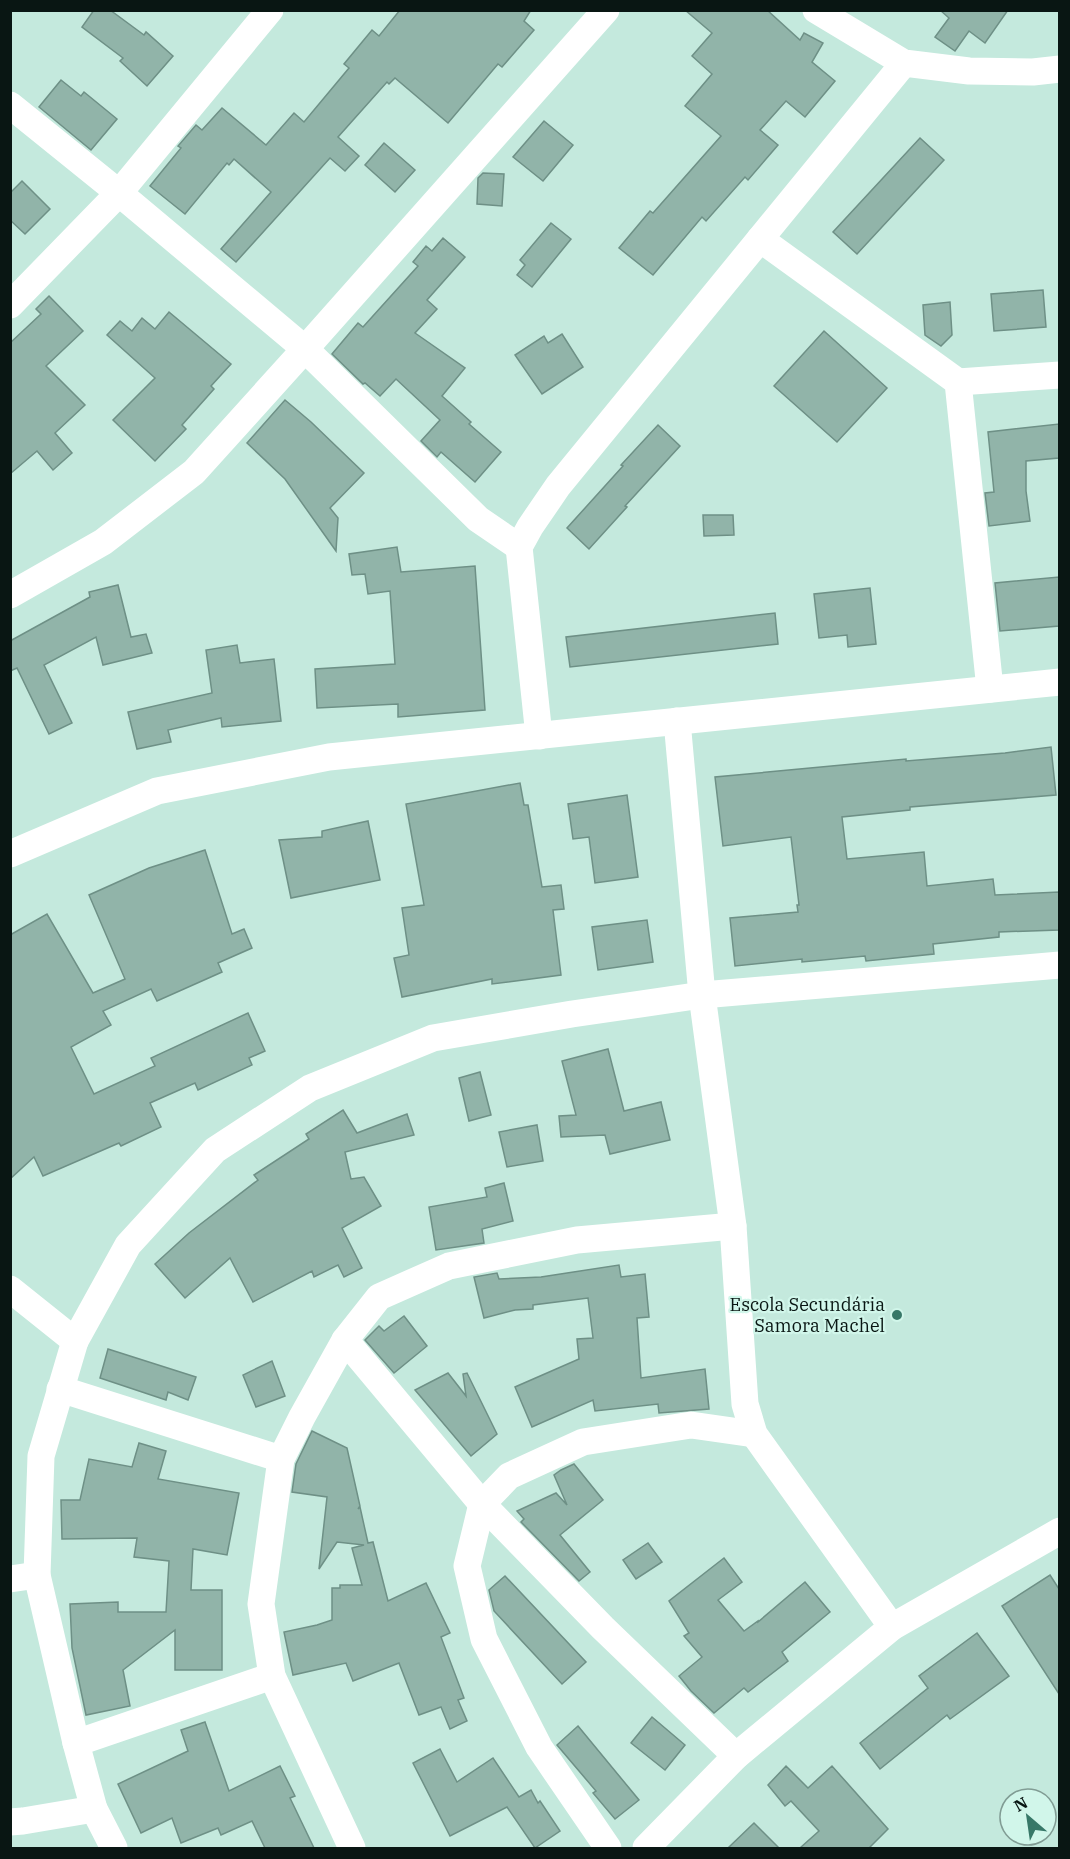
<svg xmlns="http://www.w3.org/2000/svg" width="1070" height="1859" viewBox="0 0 1070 1859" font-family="'IBM Plex Serif',serif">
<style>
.building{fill:#91b4a9;stroke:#6e9086;stroke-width:1.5}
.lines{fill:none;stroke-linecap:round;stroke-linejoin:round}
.minor{stroke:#fff;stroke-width:27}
.poi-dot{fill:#377868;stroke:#d1f6ea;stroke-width:2}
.labels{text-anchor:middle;stroke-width:4.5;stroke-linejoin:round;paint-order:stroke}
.poi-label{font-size:18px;fill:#091613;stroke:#d1f6ea;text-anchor:end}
</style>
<rect width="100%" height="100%" fill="#c4e9dd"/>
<!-- building -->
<g class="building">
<polygon points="94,10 110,10 144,35 146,32 173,56 147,86 120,61 123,58 82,27"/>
<polygon points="400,10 531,10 524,21 534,30 502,67 498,64 448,123 395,78 389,84 387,82 338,137 359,156 345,171 330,158 236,262 221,249 271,192 234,159 229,165 227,163 185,214 150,186 181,148 178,146 196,125 202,130 222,108 266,145 294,113 304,122 349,68 344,64 372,30 379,36"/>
<polygon points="685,10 767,10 800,40 804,33 823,43 812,62 835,81 805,117 786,101 760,130 778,145 748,180 745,177 706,221 702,217 653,275 619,248 650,211 653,213 721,136 685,106 712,74 692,56 712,33"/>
<polygon points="940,10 1008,10 985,43 969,31 955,51 935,37 949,18"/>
<polygon points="61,80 81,96 84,92 117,119 91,150 39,107"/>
<polygon points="544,121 573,145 543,181 513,157"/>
<polygon points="920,138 944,160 857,254 833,232"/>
<polygon points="384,143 415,170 395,192 365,165"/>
<polygon points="483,173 504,174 502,206 477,204 478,178"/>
<polygon points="22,181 50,209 25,234 10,220 10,193"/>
<polygon points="551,223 571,239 532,287 517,275 525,265 520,260"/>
<polygon points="443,238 465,257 427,300 437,309 415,333 465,368 442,396 471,422 469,424 501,452 475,482 441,452 437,457 421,441 440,420 396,379 380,396 365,383 363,384 332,354 358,323 363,327 418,266 413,262 426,246 432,251"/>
<polygon points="1043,290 1046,327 994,331 991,294"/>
<polygon points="49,296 83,331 46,366 85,405 55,433 72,453 53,470 37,451 10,474 10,343 41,314 36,309"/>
<polygon points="950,302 952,335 941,346 925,335 923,305"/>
<polygon points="169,312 231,364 211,386 214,389 182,425 186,429 155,461 113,420 155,378 107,335 120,321 132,331 142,318 155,329"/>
<polygon points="824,331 887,388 837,442 774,386"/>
<polygon points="562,334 583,367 542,394 515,355 544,336 548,343"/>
<polygon points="285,400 311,422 364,473 330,508 338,518 336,551 285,479 247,443"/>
<polygon points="1059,424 1059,458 1026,461 1026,491 1030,521 989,526 985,493 994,492 988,432"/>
<polygon points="658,425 680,446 625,506 627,507 589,549 567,528 623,466 621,465"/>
<polygon points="703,515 733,515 734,535 704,536"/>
<polygon points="397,547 401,572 475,566 485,710 398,717 398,704 317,708 315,669 395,664 390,591 368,594 365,574 352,575 349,554"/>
<polygon points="1059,577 1059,626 1000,631 995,583"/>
<polygon points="118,585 131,637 146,634 152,653 103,665 96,637 44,665 72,723 49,734 17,668 10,671 10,641 90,597 89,592"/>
<polygon points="870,588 876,644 848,647 847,635 819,638 814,594"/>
<polygon points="775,613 778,644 570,667 566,637"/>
<polygon points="237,645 240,663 274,659 281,721 222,727 221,718 168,730 171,742 137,749 128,712 212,693 206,650"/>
<polygon points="1051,747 1056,795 910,807 910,810 842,817 847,859 924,852 927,886 993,879 995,895 1059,892 1059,930 999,932 999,937 933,944 934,954 866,961 865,956 802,962 802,959 735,966 730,918 798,912 797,905 799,905 791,837 723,846 715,777 906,759 906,761 1005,753"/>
<polygon points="520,783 524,805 528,805 542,887 561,885 564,909 553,910 561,975 492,984 492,979 402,997 394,958 409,955 402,908 424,905 406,804"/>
<polygon points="627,795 638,877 595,883 589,837 573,839 568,804"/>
<polygon points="368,821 380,880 291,898 279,840 322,837 322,831"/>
<polygon points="205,850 232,934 244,929 252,948 218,963 222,972 157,1001 151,989 103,1011 111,1025 71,1047 94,1094 155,1066 151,1058 248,1013 265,1051 249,1058 252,1065 198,1090 195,1083 150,1103 161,1127 121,1146 119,1143 43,1176 34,1157 10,1179 10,935 47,914 93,993 125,979 89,895 149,868"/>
<polygon points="647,920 653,962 598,970 592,927"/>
<polygon points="608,1049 624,1111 661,1102 670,1140 610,1154 605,1135 561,1137 559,1116 576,1115 562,1061"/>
<polygon points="480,1072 491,1115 469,1121 459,1078"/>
<polygon points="343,1110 357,1133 407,1114 414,1135 345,1152 351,1179 364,1177 381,1206 342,1228 362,1268 344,1277 338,1265 314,1277 312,1271 253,1302 230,1258 185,1298 155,1264 189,1233 258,1180 254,1175 309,1139 306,1134"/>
<polygon points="537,1125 543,1161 507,1167 499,1132"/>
<polygon points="504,1183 513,1221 482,1229 484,1243 436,1250 429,1207 487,1197 485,1188"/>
<polygon points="619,1265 621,1277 645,1274 649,1317 637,1318 641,1378 705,1369 709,1409 659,1413 658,1404 595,1411 593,1400 532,1427 515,1387 579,1359 577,1339 593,1338 588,1298 533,1305 533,1309 515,1310 484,1318 474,1277 497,1273 499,1279 541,1277"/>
<polygon points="404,1316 427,1346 394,1373 365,1340 379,1326 384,1331"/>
<polygon points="108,1349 196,1377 188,1400 168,1392 166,1400 100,1378"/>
<polygon points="272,1361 285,1396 256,1407 243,1375"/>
<polygon points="448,1373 466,1396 463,1374 467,1373 497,1434 471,1456 415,1390"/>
<polygon points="312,1431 347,1448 360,1506 358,1509 360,1507 368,1543 373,1542 388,1601 426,1583 450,1633 441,1637 464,1698 458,1700 467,1721 450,1729 441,1707 419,1715 399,1663 353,1681 346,1663 293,1675 284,1632 317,1625 332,1620 332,1588 340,1588 340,1585 362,1585 352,1548 364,1545 337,1542 319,1569 327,1497 292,1492 296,1464"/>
<polygon points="139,1443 166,1451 158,1479 239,1493 227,1555 193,1549 191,1590 222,1590 222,1670 175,1670 175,1630 123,1670 130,1706 86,1715 72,1648 70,1604 118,1602 118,1612 166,1612 169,1561 134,1557 137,1538 62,1539 61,1500 80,1500 89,1459 132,1467"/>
<polygon points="574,1464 603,1500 560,1535 590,1572 579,1581 521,1522 524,1519 517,1511 556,1493 567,1505 554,1475 561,1470"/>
<polygon points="648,1543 662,1562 636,1579 623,1560"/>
<polygon points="724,1558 742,1582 718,1600 744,1631 758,1621 758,1622 805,1582 830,1612 782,1652 788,1661 748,1692 744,1688 714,1713 691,1691 679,1676 702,1657 684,1636 689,1633 669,1601"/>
<polygon points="1050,1575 1059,1589 1059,1694 1002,1606"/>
<polygon points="505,1576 586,1662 562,1684 494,1611 489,1590"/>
<polygon points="977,1633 1009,1676 950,1719 947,1715 880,1769 860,1743 928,1688 919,1676"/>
<polygon points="652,1717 685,1745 665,1770 631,1743"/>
<polygon points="205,1722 229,1791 280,1766 295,1796 290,1798 314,1848 265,1848 252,1821 221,1835 218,1828 181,1843 172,1818 141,1833 118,1784 188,1751 181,1730"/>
<polygon points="578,1726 639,1800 615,1819 593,1793 596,1791 557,1745"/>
<polygon points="440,1749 457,1782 493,1758 519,1797 531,1790 538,1803 540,1801 560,1831 535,1848 507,1807 450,1836 413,1763"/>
<polygon points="786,1766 808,1788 832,1766 888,1829 869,1848 800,1848 819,1831 791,1801 785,1806 768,1785"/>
<polygon points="754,1823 779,1848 728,1848"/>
</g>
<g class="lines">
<!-- minor -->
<g class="minor">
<polyline points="816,10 904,63 969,71 1033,72 1060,69"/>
<polyline points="10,105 119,193 305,349 478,519 519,547"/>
<polyline points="760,239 958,382 990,689"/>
<polyline points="10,305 119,193 270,10"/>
<polyline points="958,382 1060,375"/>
<polyline points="10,595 103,542 194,472 305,349 606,10"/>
<polyline points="677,721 702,995 733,1226 745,1404 754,1434 892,1627"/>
<polyline points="539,736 519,547 530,527 558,486 904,63"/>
<polyline points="10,854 157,791 329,757 1060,682"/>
<polyline points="10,1289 75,1341"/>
<polyline points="345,1340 482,1504 603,1628 736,1756"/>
<polyline points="60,1389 281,1459"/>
<polyline points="10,1579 37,1575"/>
<polyline points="76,1743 272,1676"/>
<polyline points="10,1822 23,1821 94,1809"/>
<polyline points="114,1848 94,1809 76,1743 37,1575 41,1456 75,1341 128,1245 215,1150 310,1088 433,1038 572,1014 702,995 1060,965"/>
<polyline points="352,1848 272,1676 261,1604 281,1459 302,1417 345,1340 379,1297 449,1266 577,1240 733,1226"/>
<polyline points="608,1848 539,1747 484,1639 467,1566 482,1504 509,1476 583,1442 691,1425 754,1434"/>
<polyline points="646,1848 736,1756 892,1627 1060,1531"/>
</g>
</g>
<!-- markers -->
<circle class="poi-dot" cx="897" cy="1315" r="6"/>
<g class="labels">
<!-- poi labels -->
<g class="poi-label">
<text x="885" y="1311">Escola Secundária<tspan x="885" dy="21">Samora Machel</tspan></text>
</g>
</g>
<!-- border -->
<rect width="1070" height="1859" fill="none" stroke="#091613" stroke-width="24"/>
<!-- north arrow -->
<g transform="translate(1028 1817) rotate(331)"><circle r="28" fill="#d1f6ea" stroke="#819c94" stroke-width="1.5"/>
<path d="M0-4.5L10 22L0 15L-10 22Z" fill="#377868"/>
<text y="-9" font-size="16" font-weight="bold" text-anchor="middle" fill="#091613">N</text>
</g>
</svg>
